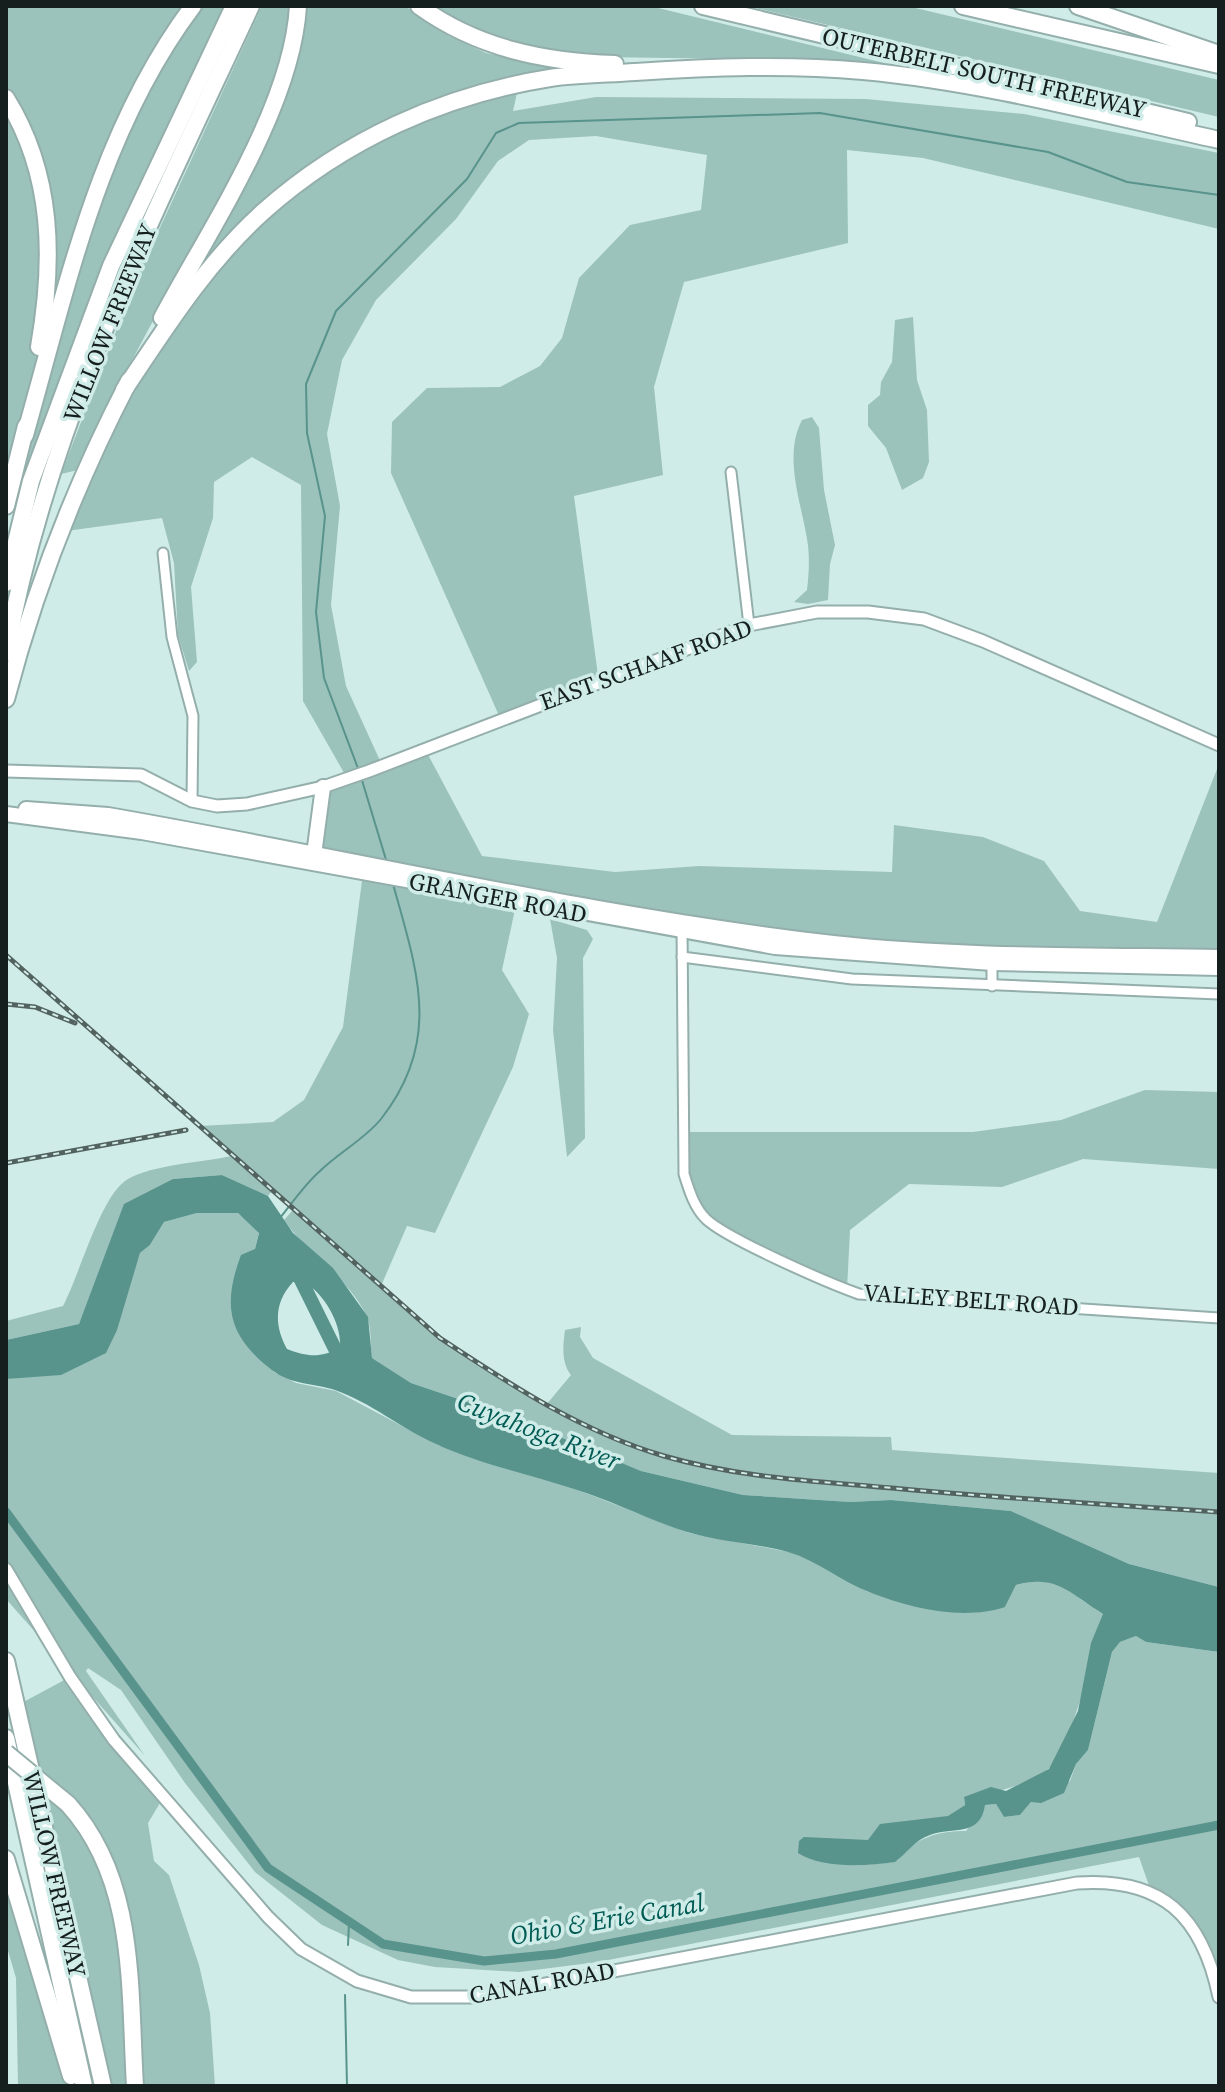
<svg xmlns="http://www.w3.org/2000/svg" width="1225" height="2092" viewBox="0 0 1225 2092" font-family="'Source Serif 4',serif">
<style>
.green{fill:#9cc2bc}
.water{fill:#58938c;fill-rule:evenodd}
.lines{fill:none;stroke-linecap:round;stroke-linejoin:round}
.stream{stroke:#58938c;stroke-width:2}
.canal{stroke:#58938c;stroke-width:9}
.river{stroke:#58938c;stroke-width:14}
.minor-casing{stroke:#94afab;stroke-width:13}
.tertiary-casing{stroke:#94afab;stroke-width:15}
.primary-casing{stroke:#94afab;stroke-width:18}
.motorway-casing{stroke:#94afab;stroke-width:20}
.minor{stroke:#fff;stroke-width:9}
.tertiary{stroke:#fff;stroke-width:11}
.primary{stroke:#fff;stroke-width:14}
.motorway{stroke:#fff;stroke-width:16}
.rail-casing{stroke:#52625f;stroke-width:5}
.rail{stroke:#d0ece8;stroke-width:2;stroke-dasharray:6;stroke-linecap:butt}
.motorway-bridge-casing{stroke:#94afab;stroke-width:20;stroke-linecap:butt}
.motorway-bridge{stroke:#fff;stroke-width:16}
.labels{text-anchor:middle;stroke-width:7;stroke-linejoin:round;paint-order:stroke}
.street-label{font-size:24px;fill:#15201e;stroke:#d0ece8}
.water-label{font-size:26px;font-style:italic;fill:#005b54;stroke:#d0ece8}
</style>
<rect width="100%" height="100%" fill="#d0ece8"/>
<!-- green -->
<g class="green">
<polygon points="6,6 185,6 54,301 56,259 52,200 37,143 6,86"/>
<path d="M199,6H225L101,274L46,414L25,481L20,482C57,343 88,200 156,72C168,49 185,28 199,6Z"/>
<path d="M262,6H291C288,89 237,166 199,237C157,314 114,390 78,470L61,474L135,282Z"/>
<path d="M307,6H405L449,36L486,53L570,71L391,122L206,260C246,178 300,100 307,6Z"/>
<polygon points="429,6 650,6 917,71 811,60 597,57 540,51 471,30"/>
<polygon points="747,6 907,6 1219,80 1219,117"/>
<path d="M519,84L513,111L596,97L866,99L1024,114L1219,153V229L923,158L847,150L848,243L684,282L654,387L663,475L574,496L599,683L501,720L391,473L392,422L427,388L500,387L540,366L562,338L579,278L630,225L701,210L707,155L596,136L529,140L498,161L456,219L376,300L342,360L327,434L340,506L331,605L346,686L382,765L425,749L482,856L615,872L699,866L892,872L894,825L983,837L1044,861L1080,911L1157,922L1219,764V957L910,949L519,891L502,970L529,1014L513,1067L435,1233L407,1226L381,1286L448,1343L546,1405L571,1375C561,1362 563,1346 565,1330L581,1327L580,1337L593,1358L732,1435L891,1437L892,1450L1219,1473V1587L1129,1564L1011,1511L891,1500L850,1502L743,1495L641,1471L517,1419L411,1383L372,1358C370,1345 372,1326 366,1315C347,1276 308,1255 284,1220L293,1210L272,1191L268,1196L222,1175L173,1179L98,1278L79,1324L6,1340V1321L63,1306C80,1274 101,1194 128,1179C152,1165 203,1162 232,1156L199,1126L273,1122L304,1100L343,1027L363,873L315,852L323,787L347,778L303,701L301,485L252,457L214,482L213,518L191,587L197,662L189,671L178,635L174,563L162,518L59,532L105,426L223,253L366,139Z"/>
<polygon points="6,98 41,182 45,313 25,435 6,506"/>
<polygon points="913,317 917,380 927,410 929,462 923,478 902,490 886,448 868,426 868,405 880,395 881,382 892,362 895,320"/>
<path d="M812,417L819,428L824,490L835,545L830,564L828,600L808,604L794,602L807,590C809,574 810,555 807,539C801,502 783,456 802,420Z"/>
<polygon points="550,919 587,930 593,939 583,958 585,1138 567,1157 553,1030 557,958"/>
<polygon points="1145,1090 1219,1092 1219,1169 1083,1159 1002,1187 909,1184 850,1230 847,1290 719,1227 690,1194 684,1132 973,1132 1061,1120"/>
<path d="M197,1213H238L259,1232L255,1249L274,1372L296,1383L336,1391L438,1445L578,1490L689,1533L789,1552L828,1567L868,1592L1005,1607L1016,1585C1061,1573 1069,1594 1103,1614C1094,1647 1072,1753 1046,1771C1020,1788 993,1793 964,1798L965,1805L877,1864L898,1860C915,1837 939,1831 966,1831L985,1805L996,1804L1004,1817L1020,1815L1031,1802L1070,1781L1076,1764L1088,1750L1112,1652L1120,1642L1136,1636L1146,1642L1219,1652V1969L1215,1970L1197,1930L1152,1894L1139,1857L598,1962L519,1972L435,1967L398,1960L322,1925L255,1872L185,1783L121,1690L88,1668L86,1671L145,1756L6,1599V1379L13,1378L124,1301L140,1253L150,1245L164,1222Z"/>
<polygon points="70,1677 163,1798 148,1823 154,1861 169,1875 199,1965 210,2013 215,2086 103,2086 16,1706"/>
<polygon points="6,1859 13,1880 74,2086 18,2086 16,1978 6,1944"/>
</g>
<!-- water -->
<path class="water" d="M222,1175L268,1196L293,1233L333,1268L368,1317L372,1358L411,1383L517,1419L641,1471L743,1495L850,1502L891,1500L1011,1511L1129,1564L1219,1587V1652L1146,1642L1136,1636L1120,1642L1112,1652L1088,1750L1076,1764L1064,1793L1041,1803L1031,1802L1020,1815L1004,1817L996,1804L985,1805C980,1838 953,1826 930,1835C915,1840 907,1853 895,1862C866,1866 823,1869 798,1853L799,1841L804,1837L868,1840L880,1824L948,1816L965,1805L964,1797L991,1787L1006,1791L1049,1769L1078,1711L1091,1643L1103,1614C1070,1594 1058,1574 1016,1585L1005,1607C963,1621 909,1608 869,1592C841,1581 818,1561 788,1552C755,1543 720,1542 687,1532C649,1520 613,1501 574,1489C529,1474 479,1464 436,1444C402,1429 370,1402 335,1390C313,1383 291,1385 272,1370C228,1336 222,1306 241,1255L255,1249L259,1233L238,1213H197L164,1222L150,1245L140,1253L117,1330L106,1353L61,1375L6,1379V1340L79,1324L124,1204L173,1179ZM304,1282C325,1294 342,1325 340,1348C320,1358 308,1357 287,1349C274,1326 274,1302 293,1282Z"/>
<g class="lines">
<!-- stream -->
<g class="stream">
<polyline points="359,771 324,678 316,612 325,516 307,433 306,384 336,311 467,179 496,133 519,123 820,113 1048,152 1127,182 1219,195"/>
<polyline points="361,777 387,863"/>
<path d="M280,1218C293,1202 305,1184 320,1171C338,1153 365,1139 381,1119C443,1040 417,971 393,884"/>
<polyline points="348,1945 349,1924"/>
<polyline points="345,1995 347,2086"/>
</g>
<!-- canal -->
<polyline class="canal" points="6,1512 268,1868 383,1944 484,1961 556,1954 1219,1825"/>
<!-- river -->
<polyline class="river" points="295,1268 344,1367"/>
<!-- minor casing -->
<g class="minor-casing">
<g id="minor">
<polyline points="731,472 749,625"/>
<polyline points="163,553 172,637 193,716 192,801"/>
<path d="M682,927L684,1174C689,1190 694,1207 706,1219C727,1239 828,1283 859,1294L1219,1318"/>
<polyline points="682,957 852,979 1219,994"/>
<polyline points="992,986 992,958"/>
</g>
</g>
<!-- tertiary casing -->
<g class="tertiary-casing">
<g id="tertiary">
<polyline points="6,771 141,775 192,801 217,806 247,804 323,787 369,771 749,625 817,612 868,612 924,619 983,641 1219,745"/>
<path d="M6,1569L70,1677L114,1740L268,1917L301,1949L357,1981L411,1997H477L1077,1883C1162,1877 1202,1916 1219,1997"/>
</g>
</g>
<!-- primary casing -->
<g class="primary-casing">
<g id="primary">
<path d="M26,809L108,815C350,857 589,915 833,943C961,957 1091,955 1219,957"/>
<polyline points="6,814 142,832 775,947 992,963 1219,968"/>
<polyline points="313,862 323,787"/>
</g>
</g>
<!-- motorway casing -->
<g class="motorway-casing">
<g id="motorway">
<path d="M419,6C477,48 544,62 615,64"/>
<polyline points="703,6 1188,122"/>
<polyline points="963,6 1219,65"/>
<polyline points="1078,6 1219,54"/>
<path d="M6,98C54,175 54,261 39,347"/>
<path d="M162,318C210,228 292,108 298,6"/>
<path d="M124,390C166,327 207,262 264,211C344,140 443,95 550,78C578,74 607,74 635,72C711,67 787,64 863,71C983,82 1101,114 1219,140"/>
<path d="M25,435C67,287 99,131 193,6"/>
<polyline points="6,506 26,426"/>
<polyline points="6,583 31,481 111,266 234,6"/>
<path d="M6,653C47,424 154,215 251,6"/>
<path d="M6,699C35,588 76,483 129,381"/>
<polyline points="6,1661 103,2086"/>
<polyline points="6,1738 84,2086"/>
<path d="M68,1804C137,1880 129,1988 135,2086"/>
<polyline points="6,1859 71,2076"/>
</g>
</g>
<!-- minor -->
<use href="#minor" class="minor"/>
<!-- tertiary -->
<use href="#tertiary" class="tertiary"/>
<!-- primary -->
<use href="#primary" class="primary"/>
<!-- motorway -->
<use href="#motorway" class="motorway"/>
<!-- rail casing -->
<g class="rail-casing">
<g id="rail">
<path d="M6,955L440,1338C511,1385 582,1432 664,1456C740,1478 815,1481 892,1488C1001,1498 1110,1505 1219,1512"/>
<polyline points="6,1004 35,1007 75,1023"/>
<polyline points="6,1163 186,1130"/>
</g>
</g>
<!-- rail -->
<use href="#rail" class="rail"/>
<!-- motorway-bridge casing -->
<g class="motorway-bridge-casing">
<polyline id="motorway-bridge" points="6,1753 68,1804"/>
</g>
<!-- motorway-bridge -->
<use href="#motorway-bridge" class="motorway-bridge"/>
</g>
<g class="labels">
<!-- street labels -->
<g class="street-label">
<text transform="translate(984 73) rotate(13)" y="8">OUTERBELT SOUTH FREEWAY</text>
<text transform="translate(110 323) rotate(-68)" y="8">WILLOW FREEWAY</text>
<text transform="translate(646 665) rotate(-20)" y="8">EAST SCHAAF ROAD</text>
<text transform="translate(498 898) rotate(11)" y="8">GRANGER ROAD</text>
<text transform="translate(971 1300) rotate(4)" y="8">VALLEY BELT ROAD</text>
<text transform="translate(54 1874) rotate(77)" y="8">WILLOW FREEWAY</text>
<text transform="translate(542 1983) rotate(-10)" y="8">CANAL ROAD</text>
</g>
<!-- water labels -->
<g class="water-label">
<text transform="translate(539 1431) rotate(21)" y="9">Cuyahoga River</text>
<text transform="translate(607 1919) rotate(-10)" y="9">Ohio &amp; Erie Canal</text>
</g>
</g>
<!-- border -->
<rect width="1225" height="2092" fill="none" stroke="#15201e" stroke-width="16"/>
</svg>
